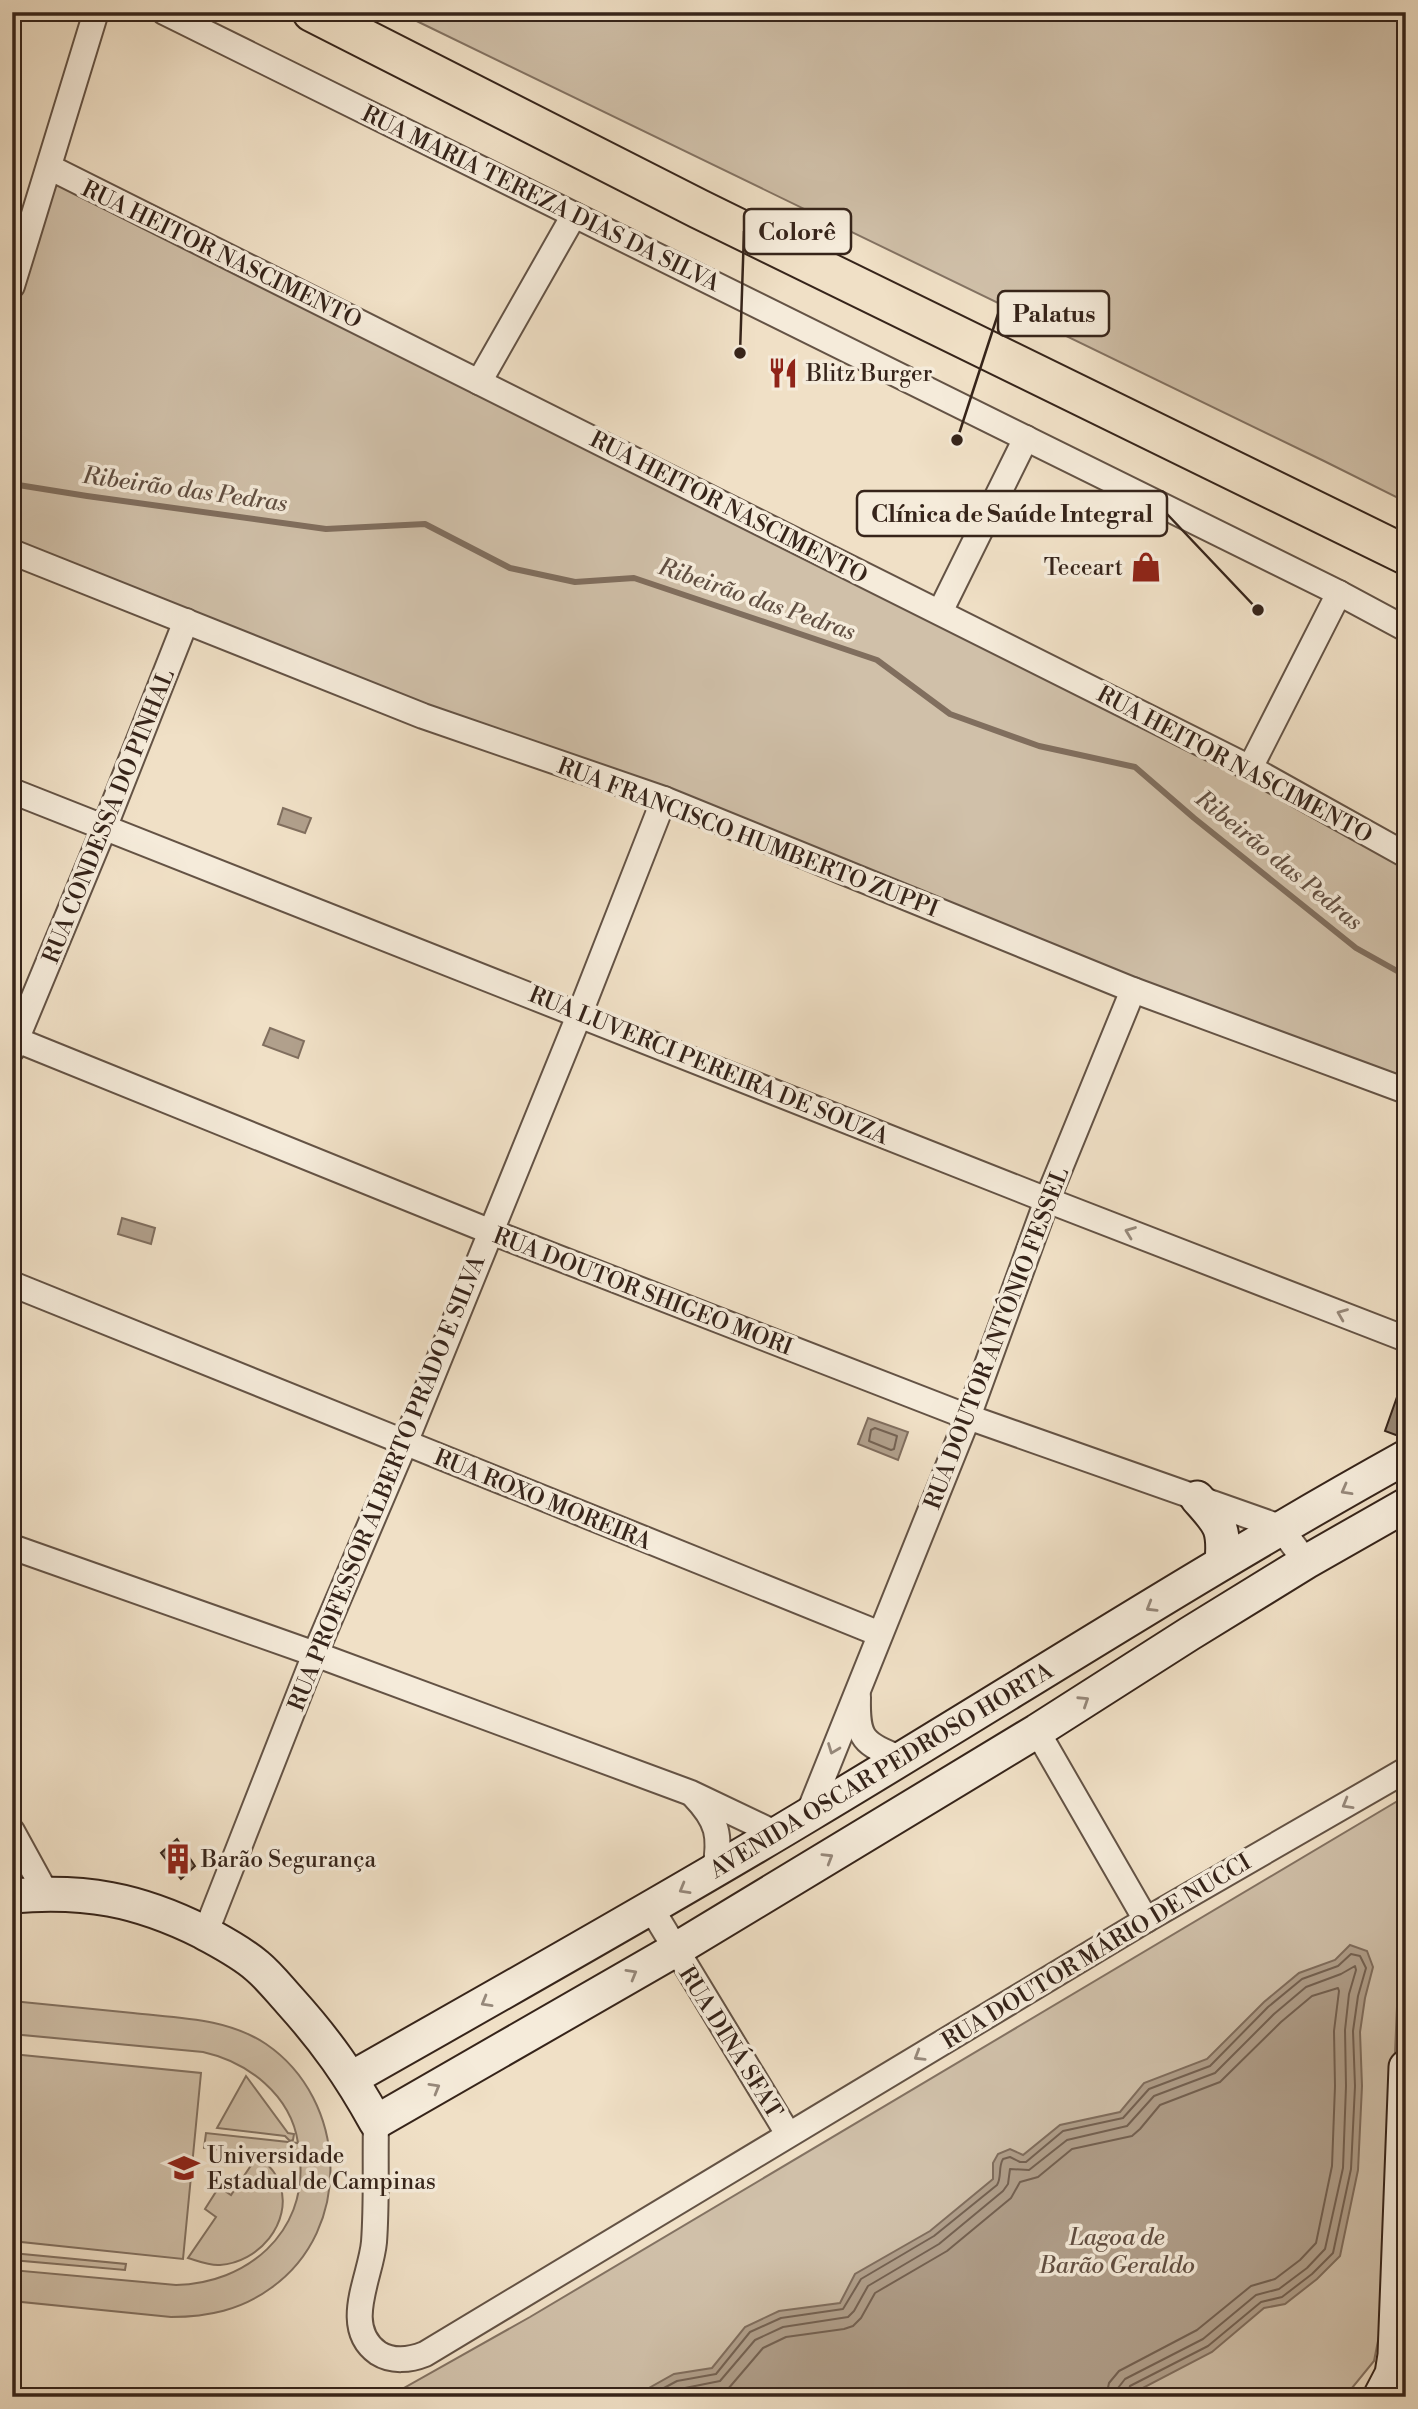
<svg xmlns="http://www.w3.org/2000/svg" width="1418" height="2409" viewBox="0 0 1418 2409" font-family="'Libre Bodoni',serif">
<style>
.green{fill:#d0c0a9;stroke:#837262;stroke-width:2}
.water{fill:#b1a08c;stroke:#806e5e;stroke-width:2}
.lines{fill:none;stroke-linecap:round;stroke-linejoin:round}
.shore{stroke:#746253;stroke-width:2}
.stream{stroke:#806e5e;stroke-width:6}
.building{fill:#978673;stroke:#36241a;stroke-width:2}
.minor-casing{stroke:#645345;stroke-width:28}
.secondary-casing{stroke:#36241a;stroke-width:37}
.primary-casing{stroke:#36241a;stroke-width:42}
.minor{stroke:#f5ebda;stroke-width:24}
.secondary{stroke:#f5ebda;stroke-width:33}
.primary{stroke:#f0e0c6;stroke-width:38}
.oneway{stroke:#96887a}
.labels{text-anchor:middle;stroke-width:7;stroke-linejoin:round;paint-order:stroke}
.street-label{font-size:23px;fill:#36241a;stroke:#f5ebda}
.poi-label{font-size:23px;fill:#36241a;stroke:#f5ebda;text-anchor:start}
.water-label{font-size:24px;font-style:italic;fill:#614f42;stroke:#f5ebda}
.leader{fill:none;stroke:#36241a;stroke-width:2.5}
.callout-dot{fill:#36241a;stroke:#f5ebda;stroke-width:2.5}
.callout{fill:#f5ebda;stroke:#36241a;stroke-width:2.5}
.callout-label{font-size:24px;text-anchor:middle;font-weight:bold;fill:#36241a}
</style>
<rect width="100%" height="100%" fill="#f0e0c6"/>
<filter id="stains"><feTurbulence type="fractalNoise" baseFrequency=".00286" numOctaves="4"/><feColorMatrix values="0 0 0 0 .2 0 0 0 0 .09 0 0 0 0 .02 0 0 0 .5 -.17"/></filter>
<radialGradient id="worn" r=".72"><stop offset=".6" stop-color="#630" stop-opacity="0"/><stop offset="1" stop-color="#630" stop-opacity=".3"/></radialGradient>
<!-- green -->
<g class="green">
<polygon points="398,12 1406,12 1406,502 1324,461"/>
<polygon points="49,167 1406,855 1406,1091 12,552 12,286"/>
<polygon points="1406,1796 1384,2311 1374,2361 1352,2388 1340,2397 388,2397 530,2317"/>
<path d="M12,2001C53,2005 93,2009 133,2013C179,2018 227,2018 266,2044C348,2100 354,2229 271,2288C241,2310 208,2317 171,2317L12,2301V2270L176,2285C246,2284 307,2233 300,2159L258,2155C266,2164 276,2171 280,2184C293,2223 258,2263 220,2265C210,2266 198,2261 188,2258L216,2217L205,2209L219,2187L231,2195L258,2155L204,2148L206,2133L298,2143C291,2095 248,2062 203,2052L12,2034Z"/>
<polygon points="12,2054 201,2073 183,2259 12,2241"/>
<polygon points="246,2076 288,2133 294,2134 293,2140 290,2141 285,2136 217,2128"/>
<polygon points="12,2253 126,2264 125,2270 12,2260"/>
</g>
<!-- water -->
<g class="water">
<polygon points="283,808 311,818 305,833 278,824"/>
<polygon points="270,1028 304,1041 298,1058 263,1045"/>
<polygon points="122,1218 155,1228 151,1244 118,1234"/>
<polygon points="868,1418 908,1432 898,1460 858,1444"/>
<polygon points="1350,1945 1367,1951 1373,1967 1365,1998 1360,2032 1362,2086 1358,2170 1340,2256 1317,2279 1285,2304 1264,2308 1212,2352 1135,2392 1131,2397 633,2397 674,2374 712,2368 745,2327 779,2311 840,2303 855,2274 930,2231 993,2179 993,2163 998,2154 1010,2149 1023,2155 1060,2125 1120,2112 1144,2083 1207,2059 1264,2002 1299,1973 1335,1960"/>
</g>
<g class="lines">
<!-- shore -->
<g class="shore">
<polygon points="875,1428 897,1436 894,1449 891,1450 869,1441 871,1430"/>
<path d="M647,2397L677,2381L716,2374L750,2332L781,2318L843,2309L861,2279L934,2236L997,2185C1002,2177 998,2167 1003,2159L1010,2157L1020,2162H1026L1063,2131L1123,2118L1149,2089L1210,2066L1268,2007L1302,1979L1338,1966L1351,1954L1360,1956L1366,1968L1358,1996L1353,2031L1355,2086L1351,2169L1333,2253L1312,2274L1282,2297L1261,2302L1208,2346L1130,2386L1126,2397"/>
<polyline points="666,2397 680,2389 720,2381 755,2340 783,2327 848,2317 854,2311 868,2286 939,2244 1003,2191 1008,2184 1010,2169 1029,2170 1067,2140 1127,2126 1154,2096 1215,2073 1274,2014 1306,1987 1341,1974 1355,1966 1356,1970 1349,1994 1345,2030 1346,2086 1343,2168 1325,2249 1307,2268 1279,2289 1256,2295 1203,2339 1125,2379 1118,2388 1117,2397"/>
<polyline points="698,2397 717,2394 728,2389 763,2348 786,2337 844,2329 853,2326 861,2318 875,2293 947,2251 1011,2198 1020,2182 1038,2177 1072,2149 1132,2136 1140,2129 1160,2105 1220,2082 1281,2022 1312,1996 1338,1988 1339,1991 1334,2031 1335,2086 1332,2166 1316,2243 1300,2260 1275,2279 1251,2286 1197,2330 1119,2371 1109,2383 1106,2397"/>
</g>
<!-- stream -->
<polyline class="stream" points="12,484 87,496 326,529 425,524 510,568 575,582 634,578 877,660 950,714 1039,746 1135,767 1194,818 1356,948 1406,976"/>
</g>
<!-- building -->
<g class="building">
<polygon points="1403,1380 1406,1381 1404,1438 1385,1431"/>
<polygon points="177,1839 195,1866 181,1879 161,1853"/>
</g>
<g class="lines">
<!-- minor casing -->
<g class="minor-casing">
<g id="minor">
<polyline points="164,12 1339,593 1406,629"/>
<polyline points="49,167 1250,768 1406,855"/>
<polyline points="12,286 96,12"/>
<polyline points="479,382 574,215"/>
<polyline points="12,552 423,716 664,799 1133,990 1406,1091"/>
<polyline points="940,612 1026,438"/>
<polyline points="1250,768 1339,593"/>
<polyline points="12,791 1047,1200 1406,1339"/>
<polyline points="12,1038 489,1231 968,1417 1280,1527 1306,1562"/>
<polyline points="12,1050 105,826 186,621"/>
<polyline points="12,1284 880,1634"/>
<polyline points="12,1547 315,1654 691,1793 777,1834"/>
<path d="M858,1697C857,1740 863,1743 902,1759"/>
<polyline points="1037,1731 1146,1920"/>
<path d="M694,1796C718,1821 721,1836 715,1870"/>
<polyline points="807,1817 968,1417 1047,1200 1133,990"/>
<polyline points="12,1831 46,1893"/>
<polyline points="651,1908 788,2134"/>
<polyline points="205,1934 315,1654 405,1443 580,1013 664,799"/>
<path d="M376,2122C375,2162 377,2202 374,2242C371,2277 341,2327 378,2353C392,2362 410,2360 425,2354L1146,1920L1406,1770"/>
</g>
</g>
<!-- secondary casing -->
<g class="secondary-casing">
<g id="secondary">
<path d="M1197,1498C1220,1524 1225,1527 1222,1563"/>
<path d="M12,1896C85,1890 137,1899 203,1932C221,1942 241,1952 257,1966C269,1976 279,1989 290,2001C326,2041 350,2075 376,2122L675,1950L1037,1731L1189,1634L1306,1562L1406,1505"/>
<path d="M352,2078C505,1991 659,1905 810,1814C1009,1695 1204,1569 1406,1457"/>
<polyline points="1380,2397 1392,2374 1395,2355 1406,2067"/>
</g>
</g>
<!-- primary casing -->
<g class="primary-casing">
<polyline id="primary" points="312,12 699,209 1406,555"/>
</g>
<!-- minor -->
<use href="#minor" class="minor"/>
<!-- secondary -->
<use href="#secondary" class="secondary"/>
<!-- primary -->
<use href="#primary" class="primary"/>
</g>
<!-- one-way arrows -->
<defs><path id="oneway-chevron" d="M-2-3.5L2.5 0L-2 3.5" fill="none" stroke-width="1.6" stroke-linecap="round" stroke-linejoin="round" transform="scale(1.75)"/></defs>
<g class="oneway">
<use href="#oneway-chevron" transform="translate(1130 1232) rotate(-159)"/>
<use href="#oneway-chevron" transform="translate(1342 1314) rotate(-158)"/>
<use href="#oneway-chevron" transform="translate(1346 1490) rotate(151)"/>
<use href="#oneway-chevron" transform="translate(1151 1607) rotate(149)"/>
<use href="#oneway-chevron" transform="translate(1084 1701) rotate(-33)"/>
<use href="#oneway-chevron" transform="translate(833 1749) rotate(111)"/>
<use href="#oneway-chevron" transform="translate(1347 1804) rotate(150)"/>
<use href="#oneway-chevron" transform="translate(828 1858) rotate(-31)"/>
<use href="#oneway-chevron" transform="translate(684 1889) rotate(150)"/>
<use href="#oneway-chevron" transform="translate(632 1974) rotate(-30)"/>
<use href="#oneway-chevron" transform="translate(486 2002) rotate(150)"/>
<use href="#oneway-chevron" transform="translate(919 2056) rotate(149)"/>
<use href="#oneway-chevron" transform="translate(435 2088) rotate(-30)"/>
</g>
<!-- icons -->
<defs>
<g id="restaurant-bare" transform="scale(2.415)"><path d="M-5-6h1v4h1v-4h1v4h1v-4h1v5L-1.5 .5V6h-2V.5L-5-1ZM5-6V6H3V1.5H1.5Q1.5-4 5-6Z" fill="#8f2418" stroke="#f5ebda" stroke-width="2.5" paint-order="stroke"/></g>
<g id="shop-bare" transform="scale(2.415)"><path d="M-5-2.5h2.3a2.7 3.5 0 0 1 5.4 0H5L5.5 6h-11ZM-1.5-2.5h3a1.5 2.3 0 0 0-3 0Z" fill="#8f2418" stroke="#f5ebda" stroke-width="2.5" paint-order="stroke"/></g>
<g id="building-bare" transform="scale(2.415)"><path d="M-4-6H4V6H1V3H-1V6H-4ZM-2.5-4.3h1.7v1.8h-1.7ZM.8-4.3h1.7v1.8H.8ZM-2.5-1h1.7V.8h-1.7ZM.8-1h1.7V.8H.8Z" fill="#8f2418" stroke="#f5ebda" stroke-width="2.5" paint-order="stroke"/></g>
<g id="university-bare" transform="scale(2.415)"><path d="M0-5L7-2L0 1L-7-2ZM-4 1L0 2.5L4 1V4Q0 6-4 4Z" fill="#8f2418" stroke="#f5ebda" stroke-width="2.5" paint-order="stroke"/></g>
</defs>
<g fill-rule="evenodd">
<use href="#restaurant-bare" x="783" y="373"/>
<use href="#shop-bare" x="1146" y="567"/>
<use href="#building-bare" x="178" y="1859"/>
<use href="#university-bare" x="184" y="2168"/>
</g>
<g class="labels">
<!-- street labels -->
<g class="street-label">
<text transform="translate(541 198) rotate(26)" y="8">RUA MARIA TEREZA DIAS DA SILVA</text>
<text transform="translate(222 254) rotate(26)" y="8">RUA HEITOR NASCIMENTO</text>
<text transform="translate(729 507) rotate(27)" y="8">RUA HEITOR NASCIMENTO</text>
<text transform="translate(1235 764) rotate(28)" y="8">RUA HEITOR NASCIMENTO</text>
<text transform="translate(108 816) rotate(-68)" y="8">RUA CONDESSA DO PINHAL</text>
<text transform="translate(748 837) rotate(21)" y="8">RUA FRANCISCO HUMBERTO ZUPPI</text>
<text transform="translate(709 1065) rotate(22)" y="8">RUA LUVERCI PEREIRA DE SOUZA</text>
<text transform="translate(643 1291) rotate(21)" y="8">RUA DOUTOR SHIGEO MORI</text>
<text transform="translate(996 1338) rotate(-69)" y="8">RUA DOUTOR ANTÔNIO FESSEL</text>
<text transform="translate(386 1483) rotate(-68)" y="8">RUA PROFESSOR ALBERTO PRADO E SILVA</text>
<text transform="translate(543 1499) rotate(22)" y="8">RUA ROXO MOREIRA</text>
<text transform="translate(881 1770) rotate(-31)" y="8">AVENIDA OSCAR PEDROSO HORTA</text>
<text transform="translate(1096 1951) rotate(-31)" y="8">RUA DOUTOR MÁRIO DE NUCCI</text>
<text transform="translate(731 2042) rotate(58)" y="8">RUA DINÁ SFAT</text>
</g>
<!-- poi labels -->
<g class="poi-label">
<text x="806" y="381">Blitz Burger</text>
<text x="1123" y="575" text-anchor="end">Teceart</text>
<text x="201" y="1867">Barão Segurança</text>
<text x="207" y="2163">Universidade<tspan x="207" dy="26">Estadual de Campinas</tspan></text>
</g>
<!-- water labels -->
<g class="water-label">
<text transform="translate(185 489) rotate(8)" y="8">Ribeirão das Pedras</text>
<text transform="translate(757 599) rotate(19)" y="8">Ribeirão das Pedras</text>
<text transform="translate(1279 860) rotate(39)" y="8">Ribeirão das Pedras</text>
<text x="1117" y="2245">Lagoa de<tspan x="1117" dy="28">Barão Geraldo</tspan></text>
</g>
</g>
<!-- callouts -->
<path class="leader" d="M740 353L744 231M957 440L998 314M1258 610L1167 514"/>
<g class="callout-dot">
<circle cx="740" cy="353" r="7"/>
<circle cx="957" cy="440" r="7"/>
<circle cx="1258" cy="610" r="7"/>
</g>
<g class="callout">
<rect x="744" y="209" width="107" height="45" rx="7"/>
<rect x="998" y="291" width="111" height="45" rx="7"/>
<rect x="857" y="491" width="310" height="45" rx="7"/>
</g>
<g class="callout-label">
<text x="797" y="240">Colorê</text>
<text x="1054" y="322">Palatus</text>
<text x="1012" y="522">Clínica de Saúde Integral</text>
</g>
<!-- margin -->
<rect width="1418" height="2409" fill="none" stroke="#f0e0c6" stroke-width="42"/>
<rect x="14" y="14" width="1390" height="2381" fill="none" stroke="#36241a" stroke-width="3.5"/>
<rect x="21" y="21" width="1376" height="2367" fill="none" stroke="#36241a" stroke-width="2"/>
<rect width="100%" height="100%" filter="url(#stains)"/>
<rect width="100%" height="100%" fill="url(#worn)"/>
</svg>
